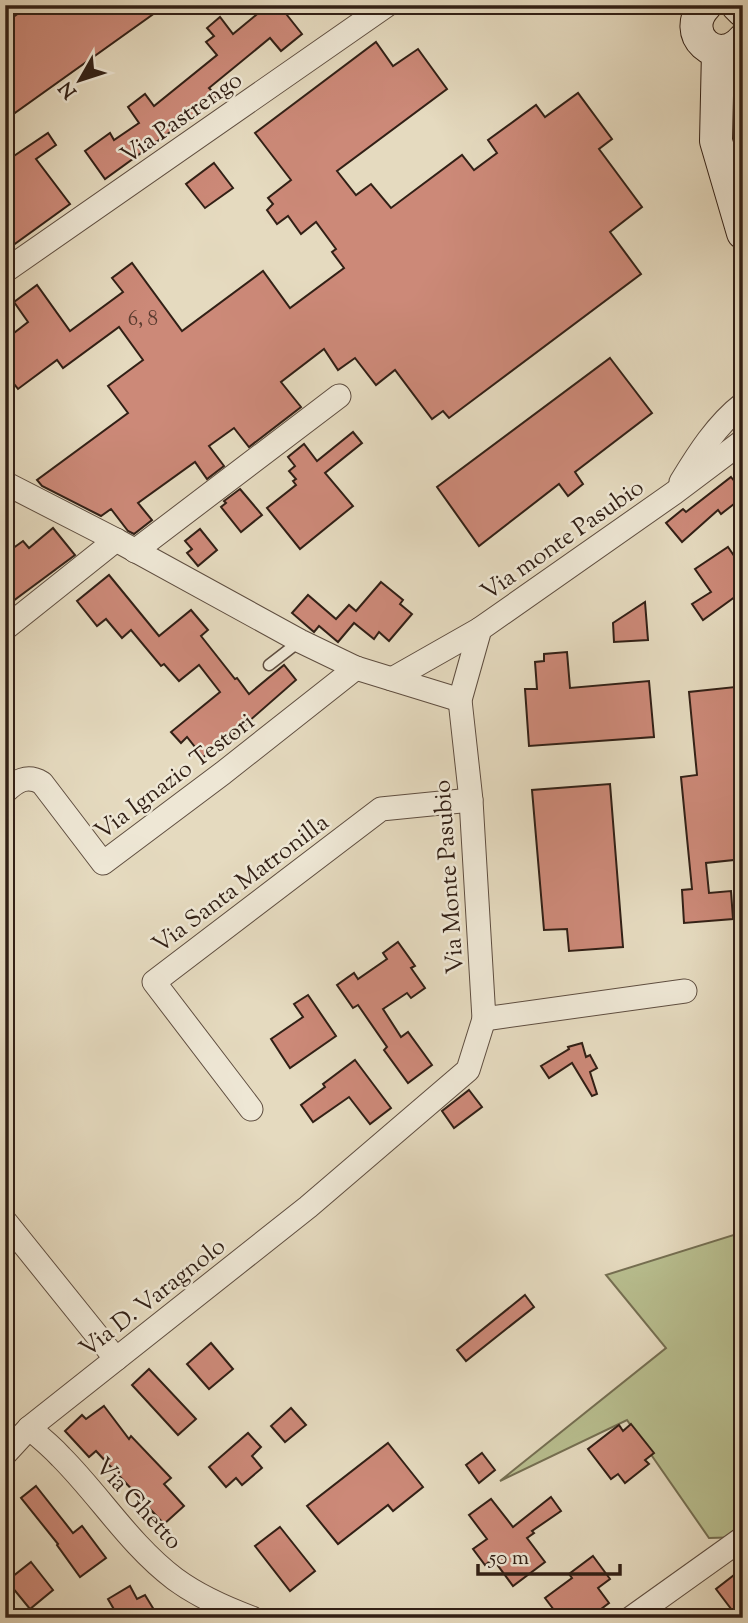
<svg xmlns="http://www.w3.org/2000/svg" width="748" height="1623" viewBox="0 0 748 1623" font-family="'Sorts Mill Goudy',serif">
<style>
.green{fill:#b8be8f;stroke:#756f52;stroke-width:2}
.building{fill:#cc8978;stroke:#322016;stroke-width:2}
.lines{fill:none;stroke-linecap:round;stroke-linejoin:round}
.service-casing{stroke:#5f4e40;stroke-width:13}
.minor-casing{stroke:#5f4e40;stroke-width:25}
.secondary-casing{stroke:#322016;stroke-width:34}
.service{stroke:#eee7d5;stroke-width:10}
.minor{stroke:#eee7d5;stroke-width:23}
.secondary{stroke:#eee7d5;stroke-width:32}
.labels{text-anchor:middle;stroke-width:5;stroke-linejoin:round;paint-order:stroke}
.number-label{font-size:21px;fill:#583a2e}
.street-label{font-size:24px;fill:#322016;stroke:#eee7d5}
</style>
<rect width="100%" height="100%" fill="#e5dabf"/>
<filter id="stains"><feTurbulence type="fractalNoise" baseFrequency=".00286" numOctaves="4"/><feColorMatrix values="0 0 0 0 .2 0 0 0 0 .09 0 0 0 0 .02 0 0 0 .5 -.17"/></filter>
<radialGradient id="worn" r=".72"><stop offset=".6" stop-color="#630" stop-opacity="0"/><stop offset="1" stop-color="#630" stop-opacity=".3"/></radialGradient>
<!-- green -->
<polygon class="green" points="743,1232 743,1537 709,1538 627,1420 500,1481 666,1348 606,1275"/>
<!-- building -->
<g class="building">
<polygon points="30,5 166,5 5,120 5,23"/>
<polygon points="268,5 279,5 302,34 281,51 270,38 209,88 217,96 195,114 105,179 85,151 110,133 114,140 139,123 128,107 145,94 154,106 217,55 206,42 214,36 207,28 220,17 233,34"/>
<polygon points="376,42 393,66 418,49 447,89 337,171 356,195 371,184 391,208 462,155 474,170 497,153 488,140 536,105 545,117 578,93 612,139 599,149 642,207 610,232 641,274 449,418 443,411 432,419 395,370 376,385 355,358 338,370 324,349 281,382 301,407 249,447 234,428 209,446 224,466 207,479 195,462 138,503 152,520 134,534 128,531 111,509 101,516 42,486 37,480 128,413 108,386 143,360 119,327 63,368 57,360 18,389 5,373 5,340 28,322 14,302 37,285 70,331 123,292 112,278 132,263 182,331 263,271 290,308 344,268 332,252 336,249 316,222 301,234 288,216 277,224 267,210 273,204 268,198 291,180 255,133"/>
<polygon points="48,133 56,145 36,159 70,204 5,251 5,162"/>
<polygon points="214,163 233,188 205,208 186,184"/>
<polygon points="610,358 652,413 575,472 583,484 568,496 559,484 479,546 437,487"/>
<polygon points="353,432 362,443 325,473 353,506 300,549 267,508 296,485 293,481 296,479 289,471 295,466 288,457 304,444 317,461"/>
<polygon points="731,477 743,492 743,497 721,514 718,510 682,542 666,523 683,509 686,512"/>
<polygon points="240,489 262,515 241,532 221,507 226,503 224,501"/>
<polygon points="53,528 75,555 5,607 5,554 23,541 29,548"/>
<polygon points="200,529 217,550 198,566 187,553 192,549 185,541"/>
<polygon points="728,547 743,569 743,591 703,620 692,604 711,592 695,569"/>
<polygon points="109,575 159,636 191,610 208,630 201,636 235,679 237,678 249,694 284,665 296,680 240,729 203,757 187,737 181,743 171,732 220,692 199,665 179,681 164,664 161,666 131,630 122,638 106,619 97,626 77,601"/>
<polygon points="381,582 403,600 400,604 412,614 389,641 379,632 374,639 354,623 338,642 319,626 314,632 292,613 308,595 336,619 349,605 356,611"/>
<polygon points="645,602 648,640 614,642 613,623"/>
<polygon points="567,652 570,688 649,681 654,737 529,746 525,689 537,689 535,662 544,661 544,654"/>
<polygon points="735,687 743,766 743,859 706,863 709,893 731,891 733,919 684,923 682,890 692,889 681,777 697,775 689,692"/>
<polygon points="610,784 623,947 569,951 567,929 544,930 532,790"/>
<polygon points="398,942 415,966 411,968 425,988 411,998 407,993 383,1009 401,1037 408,1032 432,1065 408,1083 384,1050 387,1047 358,1005 353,1008 337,985 354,973 358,979 387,959 383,953"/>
<polygon points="308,995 336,1036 290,1068 271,1039 303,1017 294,1004"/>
<polygon points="582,1043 586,1057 590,1055 597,1068 590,1072 597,1094 592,1096 572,1063 549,1078 541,1066 569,1049 568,1047"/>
<polygon points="355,1060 391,1108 370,1124 349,1097 313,1122 301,1105 325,1087 323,1084"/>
<polygon points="469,1090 482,1107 454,1128 442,1111"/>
<polygon points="525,1295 534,1307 466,1361 457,1350"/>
<polygon points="211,1343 233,1369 209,1389 187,1364"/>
<polygon points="149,1369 196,1419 178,1435 132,1385"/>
<polygon points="104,1406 129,1439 131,1436 171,1478 164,1484 184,1506 164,1524 96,1451 89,1457 65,1431 82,1415 86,1419"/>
<polygon points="291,1408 306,1425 285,1442 271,1426"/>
<polygon points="631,1424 654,1453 645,1460 649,1464 625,1483 618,1474 611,1479 588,1449 619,1425 623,1431"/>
<polygon points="248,1433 261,1447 252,1456 262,1468 242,1485 236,1478 226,1487 209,1467"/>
<polygon points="388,1443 423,1487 393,1511 388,1505 338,1544 307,1506"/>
<polygon points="482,1453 495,1470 479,1483 466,1465"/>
<polygon points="36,1486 73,1533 82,1526 106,1558 80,1577 57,1545 58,1544 21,1498"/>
<polygon points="551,1497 561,1511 532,1531 534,1533 527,1538 545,1562 513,1586 493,1559 485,1565 473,1549 487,1539 469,1515 491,1499 513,1527"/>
<polygon points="280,1527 315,1571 290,1591 255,1546"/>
<polygon points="593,1556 610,1579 598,1588 609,1603 589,1618 560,1618 545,1598 572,1578 569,1574"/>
<polygon points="31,1562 53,1590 30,1609 7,1581"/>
<polygon points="743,1568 743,1618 738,1618 716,1589"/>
<polygon points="130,1586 137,1599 145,1595 159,1618 119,1618 108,1599"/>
</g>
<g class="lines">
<!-- service casing -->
<g class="service-casing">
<polyline id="service" points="269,665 300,641"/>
</g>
<!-- minor casing -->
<g class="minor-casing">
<g id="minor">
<polyline points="5,271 387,5"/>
<path d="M681,482C698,454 717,424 743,404"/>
<polyline points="5,483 116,540 300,641 356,668 460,700"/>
<polyline points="135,551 339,396"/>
<polyline points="7,627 116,540"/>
<polyline points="392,679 480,629"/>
<path d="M5,792C16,781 27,774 42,783L103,863L223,773L356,668"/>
<polyline points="685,991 484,1019 471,800 460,700 480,629 674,493 743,441"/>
<polyline points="251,1109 154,982 381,809 471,800"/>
<polyline points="5,1221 116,1359"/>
<polyline points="29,1428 308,1207 468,1070 484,1019"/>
<path d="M5,1454L29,1428C40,1437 51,1446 61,1457C100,1496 130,1545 175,1579C198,1596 225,1608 252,1618"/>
<polyline points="631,1618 743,1538"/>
</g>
</g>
<!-- secondary casing -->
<g class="secondary-casing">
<g id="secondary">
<path d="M706,5C678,34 718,69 743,40"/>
<polyline points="737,5 743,11"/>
<polyline points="718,51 716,141 743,233"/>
</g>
</g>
<!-- service -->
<use href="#service" class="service"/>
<!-- minor -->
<use href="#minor" class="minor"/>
<!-- secondary -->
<use href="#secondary" class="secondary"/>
</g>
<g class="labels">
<!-- number labels -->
<g class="number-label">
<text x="143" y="325">6, 8</text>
</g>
<!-- street labels -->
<g class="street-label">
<text transform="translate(181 117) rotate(-35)" y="8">Via Pastrengo</text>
<text transform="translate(562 539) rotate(-35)" y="8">Via monte Pasubio</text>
<text transform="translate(174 776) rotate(-37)" y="8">Via Ignazio Testori</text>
<text transform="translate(448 877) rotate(-94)" y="8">Via Monte Pasubio</text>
<text transform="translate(240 883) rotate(-37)" y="8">Via Santa Matronilla</text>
<text transform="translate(152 1297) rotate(-38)" y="8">Via D. Varagnolo</text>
<text transform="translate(139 1503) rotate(47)" y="8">Via Ghetto</text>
</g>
</g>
<!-- margin -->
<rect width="748" height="1623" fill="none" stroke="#e5dabf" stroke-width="28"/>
<rect x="7" y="7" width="734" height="1609" fill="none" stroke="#322016" stroke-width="3.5"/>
<rect x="14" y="14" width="720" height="1595" fill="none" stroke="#322016" stroke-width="2"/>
<!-- north arrow -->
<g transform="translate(80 80) rotate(231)" stroke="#eee7d5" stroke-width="5" paint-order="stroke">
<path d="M0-5L12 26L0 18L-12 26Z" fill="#322016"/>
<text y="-10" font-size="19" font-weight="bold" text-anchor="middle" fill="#322016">N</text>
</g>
<!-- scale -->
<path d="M478 1564v10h142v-10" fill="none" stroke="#322016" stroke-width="3.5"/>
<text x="489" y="1564" font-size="21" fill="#322016" stroke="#eee7d5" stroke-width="5" paint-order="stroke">50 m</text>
<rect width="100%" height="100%" filter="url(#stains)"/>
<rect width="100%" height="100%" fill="url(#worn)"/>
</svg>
